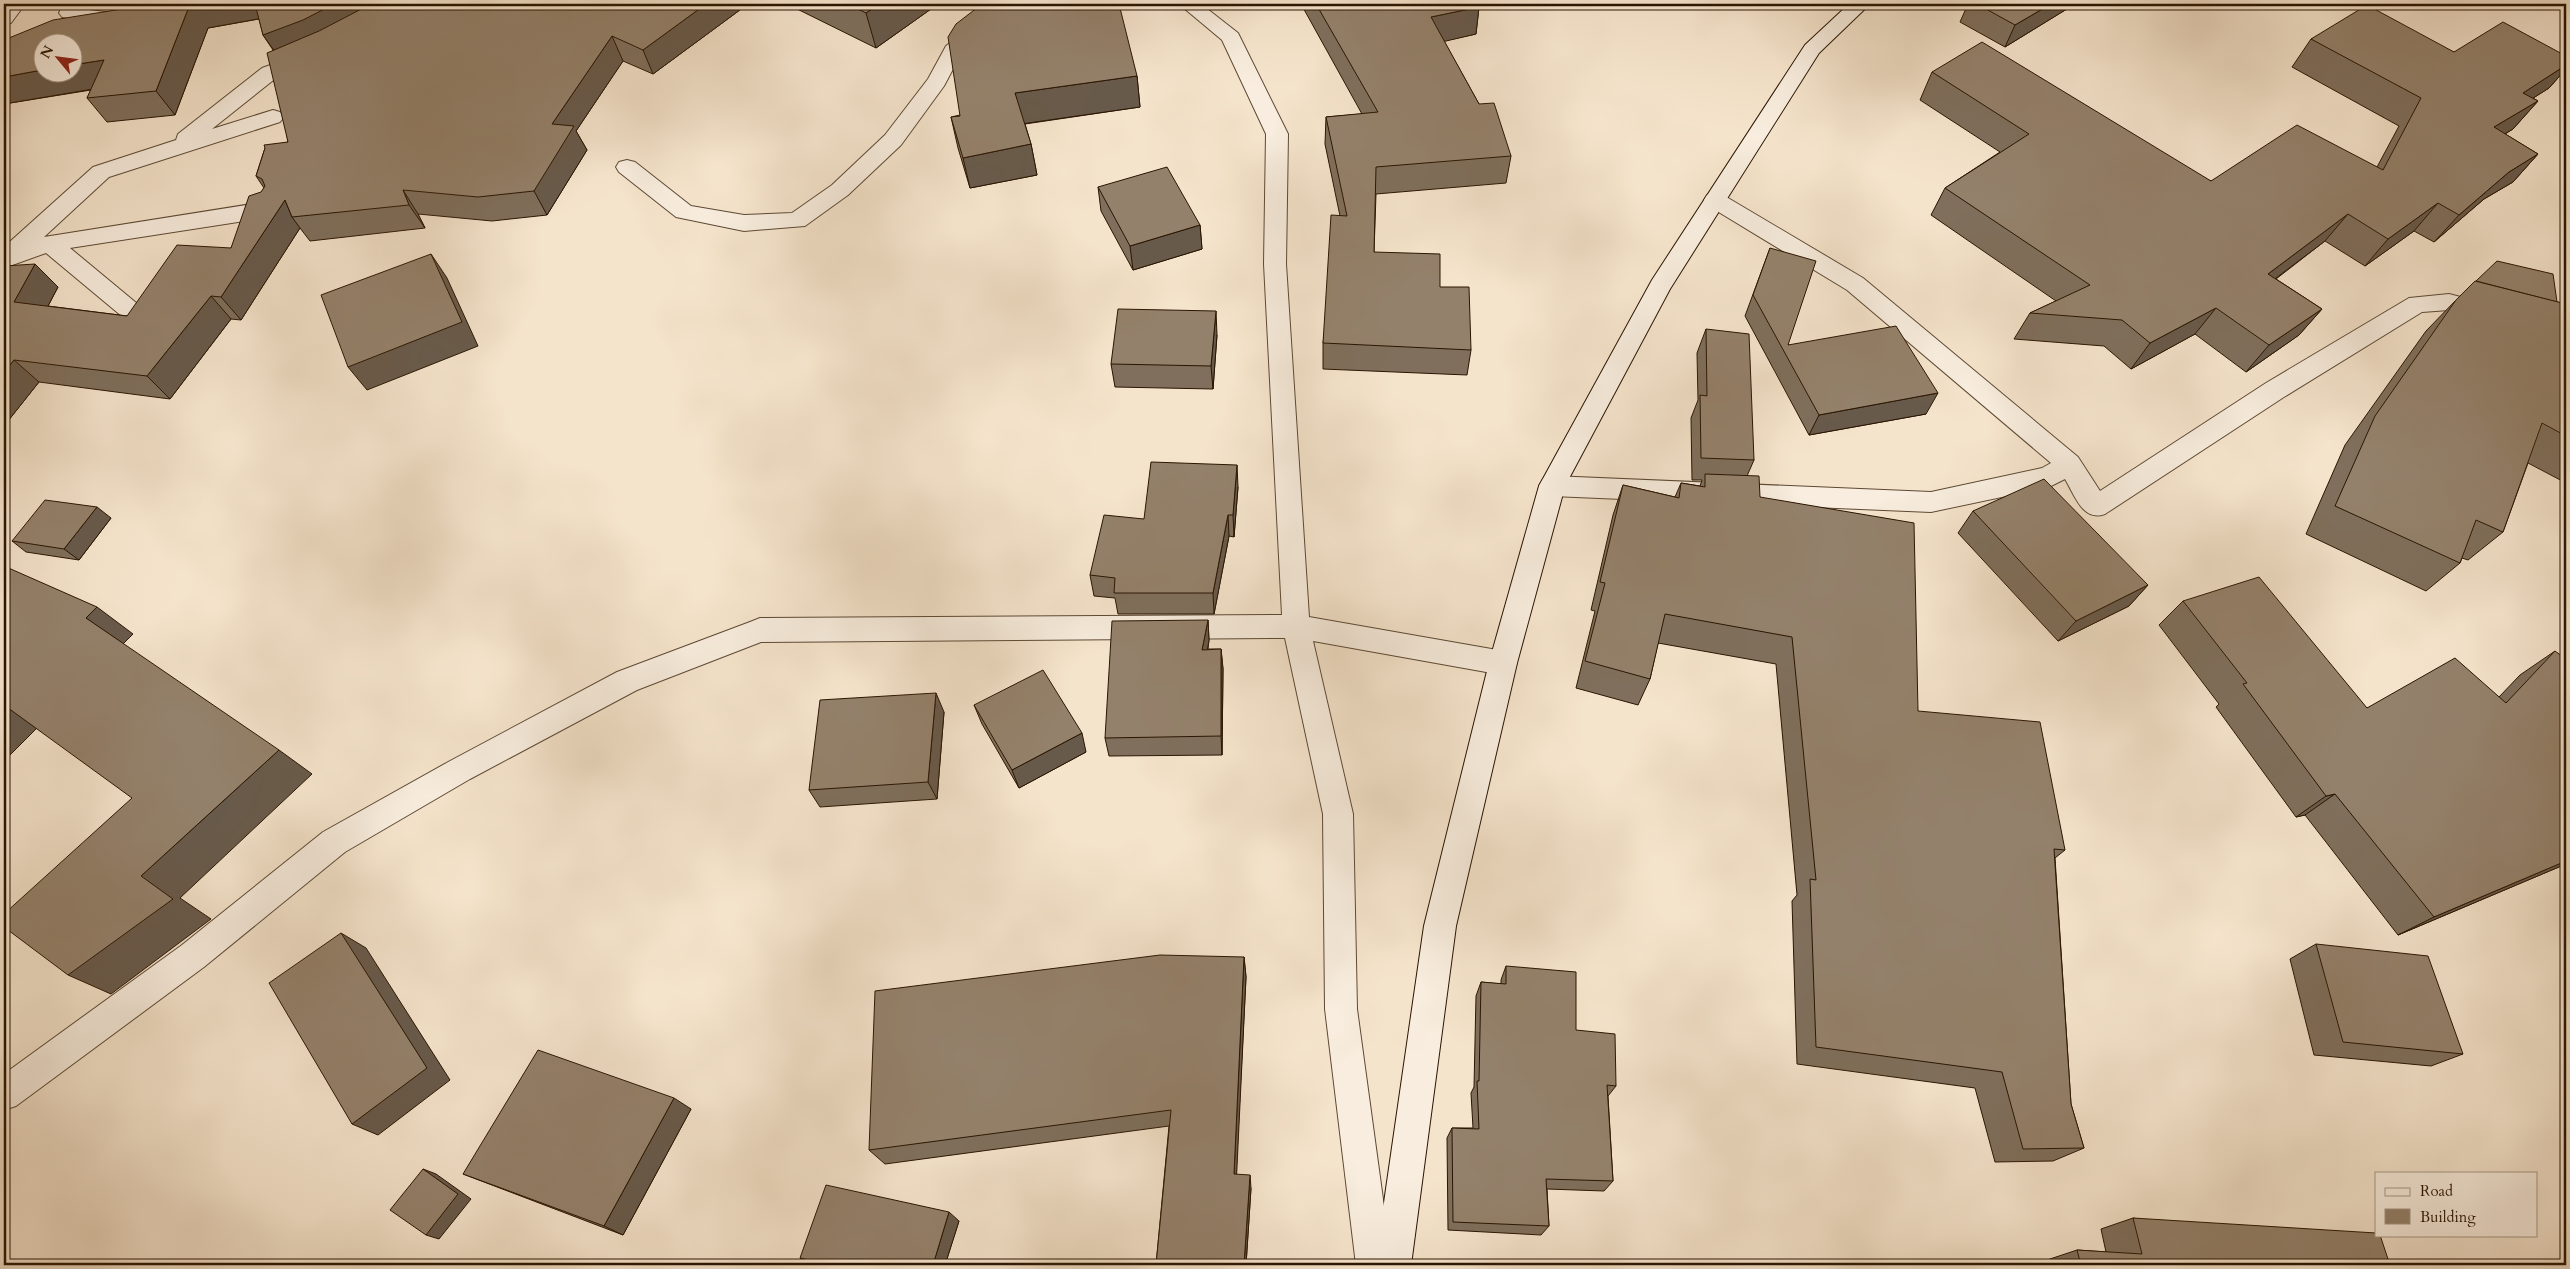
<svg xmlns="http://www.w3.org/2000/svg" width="2570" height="1269" viewBox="0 0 2570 1269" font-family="Cardo,serif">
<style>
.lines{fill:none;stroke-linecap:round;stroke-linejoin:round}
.minor-casing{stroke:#5d4934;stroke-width:2}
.secondary-casing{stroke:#2a1502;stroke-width:2}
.minor{fill:#f8edde;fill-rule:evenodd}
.secondary{fill:#f8edde;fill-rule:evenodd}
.wall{fill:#7f6f5c;stroke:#2a1502}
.shaded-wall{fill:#685a4b;stroke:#2a1502}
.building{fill:#94816b;stroke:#2a1502}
</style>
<rect width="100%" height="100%" fill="#f5e4cc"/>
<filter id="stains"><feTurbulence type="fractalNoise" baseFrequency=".004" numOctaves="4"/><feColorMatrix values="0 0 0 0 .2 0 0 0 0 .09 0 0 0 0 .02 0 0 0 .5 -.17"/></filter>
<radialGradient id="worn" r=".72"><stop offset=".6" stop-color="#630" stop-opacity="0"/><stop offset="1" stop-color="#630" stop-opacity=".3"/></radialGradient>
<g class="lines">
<!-- minor casing -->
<g class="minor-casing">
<g id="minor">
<polygon points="5,4 25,4 11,23 4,25"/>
<polygon points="63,4 83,4 81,9 138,16 144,4 164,4 151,27 144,29 62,17 59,13"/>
<polygon points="987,4 1007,4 990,31 961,54 944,86 901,145 848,195 805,226 744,231 676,217 619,172 616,167 619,162 627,160 635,162 691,206 744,215 792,213 832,185 885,135 928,79 946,46 975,23"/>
<polygon points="1179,4 1201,4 1238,33 1288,134 1286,264 1309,617 1503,651 1513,655 1517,663 1513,671 1503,675 1313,641 1353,814 1357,1009 1392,1265 1356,1265 1325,1009 1323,814 1285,638 761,642 637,690 470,779 345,852 204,967 16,1106 4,1110 4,1074 182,945 323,832 450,761 617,672 750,622 760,618 1282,615 1264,264 1266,134 1222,40"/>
<polygon points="307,52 314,53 317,58 314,63 276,78 212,129 273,110 280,112 284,117 280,122 109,177 44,237 271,201 279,204 282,209 279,214 271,217 70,248 146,311 150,317 146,323 138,326 130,323 46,253 4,268 4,247 93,167 176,140 178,134 262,68"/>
<path d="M1715,192L1723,195L1863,278L2078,457L2100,491L2266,383L2409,298L2449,294L2496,306L2500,312L2496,318L2488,321L2449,310L2422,312L2284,397L2105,514C2083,522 2075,496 2065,479L2049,487L1931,512L1552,496L1543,493L1539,486L1543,479L1552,476L1931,492L2042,468L2051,463L1847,290L1707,205L1704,200L1707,195Z"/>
</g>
</g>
<!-- secondary casing -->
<g class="secondary-casing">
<polygon id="secondary" points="1849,4 1870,4 1819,53 1723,205 1670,289 1565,486 1517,663 1456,926 1411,1265 1375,1265 1424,926 1489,663 1539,486 1652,280 1805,45"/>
</g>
<!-- minor -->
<use href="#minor" class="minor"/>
<!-- secondary -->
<use href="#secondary" class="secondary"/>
</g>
<!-- wall -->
<g class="wall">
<polygon points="153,4 748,4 653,74 623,61 576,131 587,150 547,215 492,221 418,214 425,228 310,241 300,228 241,320 231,319 170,399 39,382 4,426 4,266 58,287 48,306 127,316 231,248 264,188 256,176 265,148 288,142 273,50 263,35 259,19 208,28 175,115 107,122 87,98 91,90 4,104 4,40"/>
<polygon points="787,4 938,4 876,48"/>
<polygon points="1301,4 1477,4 1479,7 1476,34 1444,41 1479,104 1511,156 1506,183 1376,194 1374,252 1440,287 1471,350 1467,375 1323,369 1323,343 1340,216 1325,144 1326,117 1362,114"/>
<polygon points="1968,4 2075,4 2005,47 1960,22"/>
<polygon points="2311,39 2454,52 2566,56 2566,69 2549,88 2533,98 2538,101 2513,129 2505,134 2538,154 2513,182 2484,199 2434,242 2414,231 2365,266 2325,241 2276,279 2322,309 2299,335 2246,372 2195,334 2131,369 2104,346 2014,339 2030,313 2056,301 1931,215 1945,188 2000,152 1920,100 1932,72 2211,181 2377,167 2399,126 2292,67"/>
<polygon points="1137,76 1140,107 1025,124 1031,144 1037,175 970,188 958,148 951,117"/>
<polygon points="1098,187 1200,225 1202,249 1133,270 1101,211"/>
<polygon points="1770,248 1788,345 1926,414 1809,435 1745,316"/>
<polygon points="2456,300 2557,302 2566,304 2566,483 2528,463 2503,532 2468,560 2462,558 2460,563 2426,591 2306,534 2345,445 2426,331"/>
<polygon points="1706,329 1754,460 1747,476 1760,497 1918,711 2065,850 2055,858 2071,1104 2084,1148 2053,1161 1995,1162 1975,1088 1797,1064 1792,901 1797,895 1776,664 1658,643 1650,679 1638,705 1576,688 1595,611 1591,610 1613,515 1623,485 1675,497 1681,483 1700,486 1702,480 1692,480 1691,418 1698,400 1697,353"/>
<polygon points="1217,335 1213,389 1115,387 1111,364"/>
<polygon points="1238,487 1234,537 1229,536 1214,614 1118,614 1115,598 1094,596 1090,575 1144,519"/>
<polygon points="1973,511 2148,585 2129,606 2058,641 1958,533"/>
<polygon points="111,518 79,560 26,552 12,541"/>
<polygon points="2183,601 2367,708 2499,697 2520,675 2555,651 2566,864 2398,935 2305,815 2296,817 2216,707 2219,704 2159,625"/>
<polygon points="1208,620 1209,640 1208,649 1221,649 1223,669 1222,755 1109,756 1105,738"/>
<polygon points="974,705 1086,752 1019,788 982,724"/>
<polygon points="944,712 937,799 820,807 809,790"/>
<polygon points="2566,887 2566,893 2562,889"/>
<polygon points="2316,944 2463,1054 2431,1066 2314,1055 2290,959"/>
<polygon points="1244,957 1246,977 1236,1175 1251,1188 1246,1265 1156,1265 1169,1126 885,1164 869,1150"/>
<polygon points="1506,966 1576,1030 1616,1086 1608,1096 1613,1181 1604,1191 1547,1189 1549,1226 1541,1235 1448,1230 1447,1138 1452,1128 1473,1128 1471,1093 1474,1087 1476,996 1481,982 1501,984 1501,980"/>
<polygon points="691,1109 623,1235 463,1174"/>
<polygon points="2133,1218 2390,1265 2048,1265 2047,1260 2077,1250 2106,1252 2101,1229"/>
<polygon points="959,1221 945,1265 814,1265 800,1258"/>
</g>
<!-- shaded-wall -->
<g class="shaded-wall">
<polygon points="190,4 260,4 269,17 208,28 175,115 156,91"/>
<polygon points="334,4 394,4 280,59 263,35"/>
<polygon points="706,4 748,4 653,74 643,50"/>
<polygon points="879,4 938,4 876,48 866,13"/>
<polygon points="2051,4 2075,4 2005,47 2015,25"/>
<polygon points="1479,7 1476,34 1429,45 1431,17"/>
<polygon points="612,36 623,61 576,131 587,150 547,215 534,191 552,124"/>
<polygon points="104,60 123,84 4,104 4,77 42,70 42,72 72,72 72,65"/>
<polygon points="2566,65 2566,69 2549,88 2499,120 2523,93"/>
<polygon points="1137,76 1140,107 1021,124 1015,93"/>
<polygon points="2538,101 2513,129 2469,155 2494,127"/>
<polygon points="1031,144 1037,175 970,188 963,158"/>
<polygon points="2538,154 2513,182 2484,199 2434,242 2459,215 2509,172"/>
<polygon points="403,190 418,214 425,228 409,205"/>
<polygon points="285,200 292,217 300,228 241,320 221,297"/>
<polygon points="2438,203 2414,231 2365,266 2388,239"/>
<polygon points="2348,214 2325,241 2247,300 2268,274"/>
<polygon points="1200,225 1202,249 1133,270 1130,246"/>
<polygon points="431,254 447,278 478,346 367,390 348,367"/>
<polygon points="35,264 58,287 38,325 14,302"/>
<polygon points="211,296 231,319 170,399 147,376"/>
<polygon points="2216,308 2195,334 2131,369 2150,343"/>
<polygon points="2322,309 2299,335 2246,372 2269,345"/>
<polygon points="1216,311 1217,335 1213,389 1211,366"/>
<polygon points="14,360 39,382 4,426 4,372"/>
<polygon points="1938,393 1926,414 1809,435 1819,415"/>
<polygon points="1237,465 1238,487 1234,537 1233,515"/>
<polygon points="97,507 111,518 79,560 64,549"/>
<polygon points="1228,515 1229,536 1214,614 1213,593"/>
<polygon points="2148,585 2129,606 2058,641 2076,621"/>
<polygon points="97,607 133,634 122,645 86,618"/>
<polygon points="1208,620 1209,640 1204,669 1202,650"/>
<polygon points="1221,649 1223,669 1222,755 1221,736"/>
<polygon points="936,693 944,712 937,799 928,782"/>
<polygon points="4,704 39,726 4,761"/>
<polygon points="1082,733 1086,752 1019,788 1012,770"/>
<polygon points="279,750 312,774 180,898 211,919 111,994 68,975 141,876"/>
<polygon points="2335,794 2305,815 2296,817 2326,796"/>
<polygon points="2566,861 2566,864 2398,935 2434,917"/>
<polygon points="341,933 366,948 450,1080 378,1135 352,1124"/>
<polygon points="1244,957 1246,977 1236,1188 1234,1174"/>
<polygon points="674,1098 691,1109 623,1235 604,1226"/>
<polygon points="423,1169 436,1174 471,1199 439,1239 426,1235"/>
<polygon points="1250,1175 1251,1188 1246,1265 1244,1265"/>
<polygon points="949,1212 959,1221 945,1265 933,1265"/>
</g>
<!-- building -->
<g class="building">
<polygon points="153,4 190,4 156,91 87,98 104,60 72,65 72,42 42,42 42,70 4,77 4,40 53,20"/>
<polygon points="255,4 334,4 303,20 263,35"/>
<polygon points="371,4 706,4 643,50 612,36 552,124 574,126 534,191 478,197 403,190 409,205 292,217 285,200 221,297 211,296 147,376 14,360 4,372 4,266 35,264 14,302 127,316 177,245 231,248 249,196 261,192 265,186 262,179 256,176 265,148 264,145 288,142 267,53 319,31"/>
<polygon points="848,4 879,4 866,13"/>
<polygon points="982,4 1119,4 1137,76 1015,93 1031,144 963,158 951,117 960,116 948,37 956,24"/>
<polygon points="1316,4 1477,4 1479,7 1431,17 1479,104 1494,103 1511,156 1376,167 1374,252 1440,254 1440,287 1469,287 1471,350 1323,343 1331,215 1347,216 1326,117 1378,112"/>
<polygon points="1977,4 2051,4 2015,25"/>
<polygon points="2367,5 2454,52 2503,22 2566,56 2566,65 2523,93 2538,101 2494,127 2538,154 2509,172 2459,215 2438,203 2388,239 2348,214 2268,274 2322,309 2269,345 2216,308 2150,343 2122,320 2030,313 2090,285 1945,188 2029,134 1932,72 1982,42 2211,181 2297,125 2383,170 2421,98 2311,39"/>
<polygon points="1167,167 1200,225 1130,246 1098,187"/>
<polygon points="1770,248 1816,261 1788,345 1896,326 1938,393 1819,415 1753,295"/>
<polygon points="431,254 462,322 348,367 321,295"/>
<polygon points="2497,261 2553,274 2557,302 2476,281"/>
<polygon points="2475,281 2566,304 2566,436 2542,423 2503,532 2476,520 2460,563 2335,506 2375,416 2456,300"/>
<polygon points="1118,309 1216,311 1211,366 1111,364"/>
<polygon points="1706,329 1749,334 1754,460 1701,458 1700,395 1707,396"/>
<polygon points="1151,462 1237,465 1233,515 1228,515 1213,593 1114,593 1115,578 1090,575 1104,515 1144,519"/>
<polygon points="1705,474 1759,476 1760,497 1914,523 1918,711 2040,722 2065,850 2054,849 2071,1104 2084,1148 2023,1149 2002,1072 1816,1047 1810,879 1816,880 1792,637 1665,614 1650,679 1585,661 1605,583 1600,582 1623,485 1679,498 1681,483 1705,487"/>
<polygon points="2044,479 2148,585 2076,621 1973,511"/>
<polygon points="45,500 97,507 64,549 12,541"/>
<polygon points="4,566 97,607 86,618 279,750 141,876 173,899 68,975 4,927 4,914 132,798 4,705"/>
<polygon points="2259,577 2367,708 2455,658 2506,703 2555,651 2566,659 2566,861 2434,917 2335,794 2326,796 2243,684 2247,683 2183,601"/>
<polygon points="1208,620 1202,650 1221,649 1221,736 1105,738 1112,621"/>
<polygon points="1043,670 1082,733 1012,770 974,705"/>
<polygon points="936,693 928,782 809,790 820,700"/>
<polygon points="341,933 427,1068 352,1124 269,983"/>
<polygon points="2316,944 2428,956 2463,1054 2343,1042"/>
<polygon points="1160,955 1244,957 1234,1174 1250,1175 1244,1265 1156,1265 1171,1110 869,1150 875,991"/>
<polygon points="1506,966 1576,972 1576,1030 1615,1034 1616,1086 1607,1085 1613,1181 1546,1179 1549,1226 1453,1222 1452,1128 1479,1129 1477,1081 1479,1081 1481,982 1506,984"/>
<polygon points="538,1050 674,1098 604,1226 463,1174"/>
<polygon points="423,1169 458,1194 426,1235 390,1210"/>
<polygon points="826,1185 949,1212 933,1265 831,1265 800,1258"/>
<polygon points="2133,1218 2376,1233 2376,1235 2380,1235 2390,1265 2081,1265 2077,1250 2142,1254"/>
</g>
<!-- margin -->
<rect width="2570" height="1269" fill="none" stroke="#f5e4cc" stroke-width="20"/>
<rect x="5" y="5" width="2560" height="1259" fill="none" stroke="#2a1502" stroke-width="2.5"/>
<rect x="10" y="10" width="2550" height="1249" fill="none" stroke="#2a1502"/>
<!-- legend -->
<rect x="2375" y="1172" width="162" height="65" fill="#f8edde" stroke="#a69786"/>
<rect x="2385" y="1188" width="25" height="8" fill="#f8edde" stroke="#a69786"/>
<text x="2420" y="1196" font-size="15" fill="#2a1502">Road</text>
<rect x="2385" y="1209" width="25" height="15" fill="#94816b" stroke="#a69786"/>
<text x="2420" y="1222" font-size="15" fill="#2a1502">Building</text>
<!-- north arrow -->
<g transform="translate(58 58) rotate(299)"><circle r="24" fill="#f8edde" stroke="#a69786"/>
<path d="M0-4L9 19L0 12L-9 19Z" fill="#8f2418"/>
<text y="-8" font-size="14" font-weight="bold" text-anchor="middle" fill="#2a1502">N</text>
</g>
<rect width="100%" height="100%" filter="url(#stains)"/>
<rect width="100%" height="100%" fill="url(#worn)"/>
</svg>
